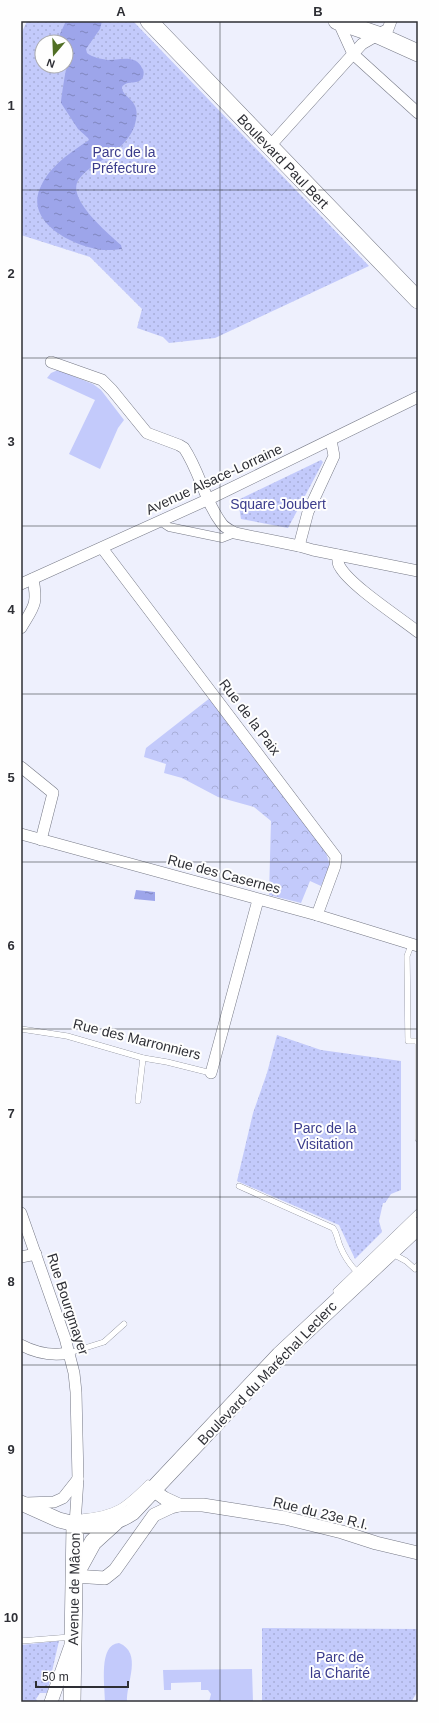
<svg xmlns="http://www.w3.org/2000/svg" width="439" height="1723" viewBox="0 0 439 1723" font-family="Arial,sans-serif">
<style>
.green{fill:#c3cafb}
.forest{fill:url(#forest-crowns)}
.park{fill:url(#park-dots);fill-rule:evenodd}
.water{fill:url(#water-ripples)}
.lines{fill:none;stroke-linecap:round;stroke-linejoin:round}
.service-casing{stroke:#767986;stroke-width:6}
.pedestrian-casing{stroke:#767986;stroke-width:9}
.minor-casing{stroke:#767986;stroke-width:12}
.tertiary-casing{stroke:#767986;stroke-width:14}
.secondary-casing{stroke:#767986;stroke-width:16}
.primary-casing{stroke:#767986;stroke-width:18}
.service{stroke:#fff;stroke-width:5.5}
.pedestrian{stroke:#fff;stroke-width:8}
.minor{stroke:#fff;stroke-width:11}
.tertiary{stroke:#fff;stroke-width:13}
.secondary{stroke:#fff;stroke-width:15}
.primary{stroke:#fff;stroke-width:17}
.grid{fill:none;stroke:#2e2f35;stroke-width:1;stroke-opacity:0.55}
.labels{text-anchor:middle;stroke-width:4;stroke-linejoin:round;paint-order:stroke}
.park-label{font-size:14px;fill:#3b3c8c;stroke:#fefefe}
.street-label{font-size:14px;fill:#2e2f35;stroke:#fefefe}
.neatline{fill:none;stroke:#2e2f35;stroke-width:1.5}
.grid-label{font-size:13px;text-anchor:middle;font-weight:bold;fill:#2e2f35}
</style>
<defs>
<pattern id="forest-crowns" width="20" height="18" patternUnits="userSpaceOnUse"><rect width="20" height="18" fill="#c3cafb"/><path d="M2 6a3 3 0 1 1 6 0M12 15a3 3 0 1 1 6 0" fill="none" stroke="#a8aed8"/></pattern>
<pattern id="park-dots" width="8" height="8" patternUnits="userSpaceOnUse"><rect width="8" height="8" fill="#c3cafb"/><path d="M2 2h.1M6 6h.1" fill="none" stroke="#a8aed8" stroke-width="1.8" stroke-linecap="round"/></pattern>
<pattern id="water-ripples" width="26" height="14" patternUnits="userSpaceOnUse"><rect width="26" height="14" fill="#9da5ea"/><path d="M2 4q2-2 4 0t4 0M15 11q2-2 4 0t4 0" fill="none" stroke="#8087be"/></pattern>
</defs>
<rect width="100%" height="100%" fill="#eef0fd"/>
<!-- green -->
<g class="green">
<polygon points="58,370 93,384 101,390 124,420 118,428 100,469 69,454 95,400 47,378 51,373"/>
<path d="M119,1643C143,1653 126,1683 127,1702H105C105,1686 98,1644 119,1643Z"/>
<polygon points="252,1669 253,1702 209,1702 211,1694 208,1690 201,1690 201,1682 171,1683 171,1690 164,1690 163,1670"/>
</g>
<!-- forest -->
<polygon class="forest" points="210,698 324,847 330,865 321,886 310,881 301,903 269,895 271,821 254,807 218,797 182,778 164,773 166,764 144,757 146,748"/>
<!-- park -->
<g class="park">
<path d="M27,21H133L369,266L215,338L169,343L163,337L137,328L142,309L90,257L21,235V34ZM42,42H66V66H42Z"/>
<polygon points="321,460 323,462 288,528 241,519 238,500"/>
<polygon points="277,1035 321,1050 401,1061 401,1190 391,1194 385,1203 383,1203 379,1221 382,1232 355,1259 339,1225 237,1181 253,1113 267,1073"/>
<polygon points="262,1628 418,1629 418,1691 411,1702 262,1702"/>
<polygon points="59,1641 47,1693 40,1693 36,1699 38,1702 21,1702 21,1645"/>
</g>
<!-- water -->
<g class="water">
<path d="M66,21H102L100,29L86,49L87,53C92,57 101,59 108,60C119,60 136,54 142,68C144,70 144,74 143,77C139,86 127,79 122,87C121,98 143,99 135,124C132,135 124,144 115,151C104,160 88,167 79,179C65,198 108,233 121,245L122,249C116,250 109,250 103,250C74,247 23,222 41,186C51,165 70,153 89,140L88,138L78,129L61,103C61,100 65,73 66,70C68,66 70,63 72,58L66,51V42H58L59,36Z"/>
<polygon points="136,890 155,892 155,901 134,899"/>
</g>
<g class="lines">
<!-- service casing -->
<g class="service-casing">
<g id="service">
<polyline points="412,943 407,956 408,1041 417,1041"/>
<polyline points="21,1029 67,1036 143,1058 167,1062 211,1073"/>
<polyline points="138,1101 143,1058"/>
<polyline points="418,1139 418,1041"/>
<path d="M239,1186L333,1228C337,1233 337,1239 340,1246C344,1256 350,1265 358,1273"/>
<polyline points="393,1254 406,1261 415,1269 418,1265"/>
<polyline points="336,1291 418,1212"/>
<polyline points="69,1353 104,1342 124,1324"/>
<path d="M82,1517C116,1514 125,1506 148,1483"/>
<polyline points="21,1641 71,1637"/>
</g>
</g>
<!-- pedestrian casing -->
<g class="pedestrian-casing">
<polyline id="pedestrian" points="160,521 169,527 222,538 235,533"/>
</g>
<!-- minor casing -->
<g class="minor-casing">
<g id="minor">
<polyline points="338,21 353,54 418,113"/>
<polyline points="270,146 362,44 388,29 391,21"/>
<path d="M51,362L102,380L112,390L147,433L179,445L184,448C200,472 205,502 222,524C225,528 230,530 235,533L299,546L313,550L418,571"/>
<polyline points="299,546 308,512 334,456 331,440"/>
<polyline points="102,548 336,857 335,866 317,915"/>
<path d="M338,555C338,559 337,563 340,567C351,586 399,617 418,632"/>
<polyline points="21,584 209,499 418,397"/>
<path d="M21,628C34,606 38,605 33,579"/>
<polyline points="21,767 53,793 41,840"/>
<polyline points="21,834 317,915 418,946"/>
<polyline points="211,1073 258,900"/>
<polyline points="21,1213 65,1338 74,1373 76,1392 78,1479 75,1524"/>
<polyline points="21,1257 36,1254"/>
<path d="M21,1345C36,1353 52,1356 69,1353"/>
<polyline points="26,1503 54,1502 63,1498 78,1479"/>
</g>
</g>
<!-- tertiary casing -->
<g class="tertiary-casing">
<g id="tertiary">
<polyline points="153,1490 164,1498 179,1505 203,1505 285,1518 342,1532 376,1543 418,1553"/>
<polyline points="74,1576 105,1578 115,1570 154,1515 171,1507 179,1505"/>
<polyline points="51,1702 70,1648"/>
</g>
</g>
<!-- secondary casing -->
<g class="secondary-casing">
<polyline id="secondary" points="21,1503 59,1520 75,1524"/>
</g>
<!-- primary casing -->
<g class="primary-casing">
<g id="primary">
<polyline points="149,21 418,300"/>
<polyline points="337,21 378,35 418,53"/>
<polyline points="76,1573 93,1542 115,1522"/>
<path d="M72,1702L75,1524C97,1526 114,1524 132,1512L280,1355L418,1226"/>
</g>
</g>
<!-- service -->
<use href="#service" class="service"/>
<!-- pedestrian -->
<use href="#pedestrian" class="pedestrian"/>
<!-- minor -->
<use href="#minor" class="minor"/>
<!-- tertiary -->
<use href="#tertiary" class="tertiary"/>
<!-- secondary -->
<use href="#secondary" class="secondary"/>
<!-- primary -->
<use href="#primary" class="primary"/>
</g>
<!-- grid -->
<path class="grid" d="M220,21V1702M21,190H418M21,358H418M21,526H418M21,694H418M21,862H418M21,1029H418M21,1197H418M21,1365H418M21,1533H418"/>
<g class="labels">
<!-- park labels -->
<g class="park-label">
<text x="124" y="157">Parc de la<tspan x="124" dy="16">Préfecture</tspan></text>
<text x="278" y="509">Square Joubert</text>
<text x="325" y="1133">Parc de la<tspan x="325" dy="16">Visitation</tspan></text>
<text x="340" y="1662">Parc de<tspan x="340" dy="16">la Charité</tspan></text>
</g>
<!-- street labels -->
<g class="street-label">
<text transform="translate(283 161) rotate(46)" y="5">Boulevard Paul Bert</text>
<text transform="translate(214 479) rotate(-25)" y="5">Avenue Alsace-Lorraine</text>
<text transform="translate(250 717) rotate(53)" y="5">Rue de la Paix</text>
<text transform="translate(224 874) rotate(15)" y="5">Rue des Casernes</text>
<text transform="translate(137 1039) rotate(14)" y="5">Rue des Marronniers</text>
<text transform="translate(68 1304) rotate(72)" y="5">Rue Bourgmayer</text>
<text transform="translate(267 1373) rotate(-46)" y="5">Boulevard du Maréchal Leclerc</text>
<text transform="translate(321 1513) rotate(14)" y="5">Rue du 23e R.I.</text>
<text transform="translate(74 1589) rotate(-89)" y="5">Avenue de Mâcon</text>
</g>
</g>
<!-- border -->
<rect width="439" height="1723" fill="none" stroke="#fefefe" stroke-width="44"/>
<!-- north arrow -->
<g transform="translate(54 54) rotate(199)"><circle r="19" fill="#fefefe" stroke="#ababae"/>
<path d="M0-3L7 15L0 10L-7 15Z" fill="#516f24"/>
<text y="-6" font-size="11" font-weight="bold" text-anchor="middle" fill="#2e2f35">N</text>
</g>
<!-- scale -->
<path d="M36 1681v6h92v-6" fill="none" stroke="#2e2f35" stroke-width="2"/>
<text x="42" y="1681" font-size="12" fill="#2e2f35" stroke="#fefefe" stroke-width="3" paint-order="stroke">50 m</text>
<rect x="22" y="22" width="395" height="1679" class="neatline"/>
<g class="grid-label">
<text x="121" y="16">A</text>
<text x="318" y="16">B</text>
<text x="11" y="110">1</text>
<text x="11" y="278">2</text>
<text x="11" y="446">3</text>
<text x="11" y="614">4</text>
<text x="11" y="782">5</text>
<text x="11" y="950">6</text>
<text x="11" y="1118">7</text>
<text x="11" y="1286">8</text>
<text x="11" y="1454">9</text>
<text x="11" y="1622">10</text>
</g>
</svg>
